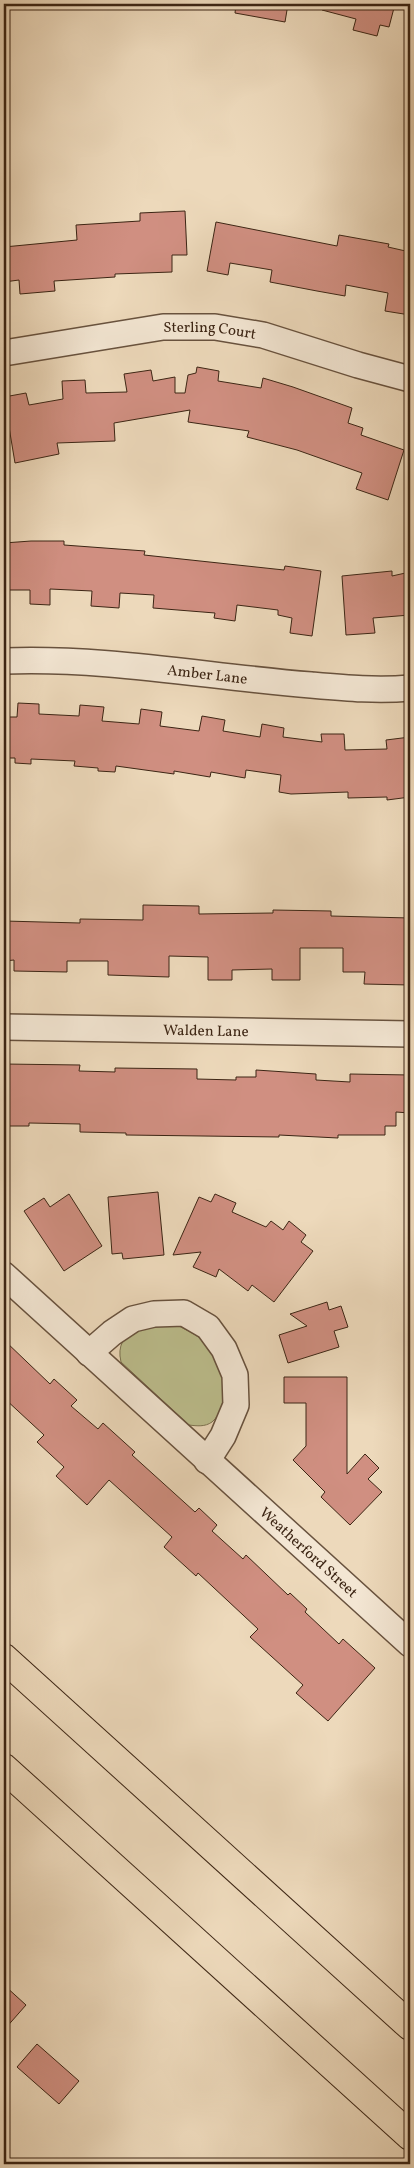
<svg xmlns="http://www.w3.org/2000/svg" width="414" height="2168" viewBox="0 0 414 2168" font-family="Vollkorn,serif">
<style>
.green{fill:#bcbe8d;stroke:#7c7250}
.building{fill:#d08f81;stroke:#3c2514}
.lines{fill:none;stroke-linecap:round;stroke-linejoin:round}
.minor-casing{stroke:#68523e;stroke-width:28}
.motorway-casing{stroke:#3c2514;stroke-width:30}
.minor{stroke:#f3e6d3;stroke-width:25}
.motorway{stroke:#edd9bb;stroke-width:28}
.labels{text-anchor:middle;stroke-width:4;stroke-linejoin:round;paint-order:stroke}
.street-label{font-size:15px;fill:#3c2514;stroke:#f3e6d3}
</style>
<rect width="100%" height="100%" fill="#edd9bb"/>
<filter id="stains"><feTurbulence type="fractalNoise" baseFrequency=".004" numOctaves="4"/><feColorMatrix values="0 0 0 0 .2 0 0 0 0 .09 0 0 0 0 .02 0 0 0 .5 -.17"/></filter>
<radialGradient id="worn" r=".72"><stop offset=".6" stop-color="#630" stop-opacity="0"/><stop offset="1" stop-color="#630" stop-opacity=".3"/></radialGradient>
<!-- green -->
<path class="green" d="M175,1324C188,1331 204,1338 213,1350C226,1367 230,1407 212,1422C205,1427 197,1426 189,1425L121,1362C113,1328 150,1325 175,1324Z"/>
<!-- building -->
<g class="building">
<polygon points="236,4 288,4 285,22 235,13"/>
<polygon points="323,4 395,4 389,27 380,25 377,36 353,30 356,19 322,10"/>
<polygon points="185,211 187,255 172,255 172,272 115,274 115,277 54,281 55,291 20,294 19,280 4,282 4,247 77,240 76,225 140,221 140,213"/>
<polygon points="216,222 337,246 339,235 389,244 388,247 410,252 410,315 385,311 388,293 346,285 345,296 317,291 270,282 272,270 230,263 228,275 207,271"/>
<polygon points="197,367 219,371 218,381 261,388 263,378 293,387 352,408 348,423 363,428 361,435 404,450 388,500 356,489 362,473 297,450 247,437 249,431 188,422 190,410 114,423 115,441 57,443 59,454 15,463 4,397 26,393 29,405 63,399 62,381 85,380 86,393 127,392 124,374 151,370 153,381 175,377 175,393 185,393 188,375 196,373"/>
<polygon points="31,541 64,541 64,545 145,551 144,555 284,570 285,566 321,571 312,636 290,633 292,618 278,615 278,610 237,605 235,621 214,618 215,613 153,608 154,595 120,593 119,608 91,606 92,591 50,589 50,605 30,604 30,590 4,590 4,543"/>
<polygon points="392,571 392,576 410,572 410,615 373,618 375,633 346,635 342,576"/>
<polygon points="18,703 39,704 39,714 79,716 80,705 104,707 102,721 139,724 141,709 162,712 160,726 199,731 202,716 225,720 223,731 260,737 262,724 284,728 283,737 322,742 321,734 344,734 345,750 387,749 386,740 410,737 410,797 387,800 387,797 348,798 348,792 291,794 279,792 281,775 246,770 245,778 211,772 210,777 174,771 174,774 116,766 115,772 98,771 98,768 74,766 75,761 31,759 31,764 15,763 15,758 4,758 4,717 17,717"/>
<polygon points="143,905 199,906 199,914 273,913 273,910 331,911 331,916 410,918 410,985 364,984 365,972 343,972 343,948 300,948 300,980 272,980 272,969 232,970 232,980 208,980 208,957 169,956 169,977 108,975 108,961 67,961 67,972 14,971 14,960 4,961 4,921 80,923 80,919 143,920"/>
<polygon points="4,1064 80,1065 79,1071 115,1072 115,1068 197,1069 197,1079 236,1080 236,1077 256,1077 256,1070 316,1074 316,1080 350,1082 350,1074 410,1075 410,1113 396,1112 396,1126 385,1126 385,1135 338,1135 338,1138 279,1135 279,1137 126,1135 126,1133 80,1132 80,1124 29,1123 29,1126 4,1126"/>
<polygon points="158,1192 164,1255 123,1259 122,1253 112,1254 108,1197"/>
<polygon points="69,1194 102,1246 64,1271 24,1211 44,1198 50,1207"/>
<polygon points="215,1194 236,1203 232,1212 266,1227 271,1221 283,1230 289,1221 306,1235 301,1242 313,1251 274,1302 252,1285 248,1291 219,1269 216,1277 193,1267 201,1252 173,1255 199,1197 211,1202"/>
<polygon points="327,1302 329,1310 341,1306 348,1327 334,1331 339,1347 288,1363 279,1335 307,1326 290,1314"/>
<polygon points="4,1340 50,1384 54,1379 77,1400 71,1406 98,1429 103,1423 135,1452 132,1455 195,1512 199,1508 217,1525 212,1531 243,1559 246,1555 288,1595 290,1593 307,1609 305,1612 339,1644 343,1639 375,1668 328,1721 296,1693 303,1685 250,1637 258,1629 198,1573 196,1576 164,1547 172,1537 109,1480 87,1505 56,1476 64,1467 37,1442 44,1435 4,1398"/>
<polygon points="284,1377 347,1377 347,1474 365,1454 379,1468 368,1479 382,1492 350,1525 321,1497 325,1492 293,1460 306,1446 306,1403 284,1403"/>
<polygon points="4,1985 26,2005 4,2030"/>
<polygon points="37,2044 79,2081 59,2104 17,2067"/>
</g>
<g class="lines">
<!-- minor casing -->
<g class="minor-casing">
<g id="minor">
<path id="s1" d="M4,353L163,327H215L263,335L358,365L410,379"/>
<path id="s2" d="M4,661C107,657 209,677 311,685C345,688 377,691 410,688"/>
<path id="s3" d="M4,1027L410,1034"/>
<path id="s4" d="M4,1275L410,1644"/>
<polyline points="89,1353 112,1333 133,1319 154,1314 184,1313 208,1327 224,1349 235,1375 236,1405 223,1436 207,1461"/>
</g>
</g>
<!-- motorway casing -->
<g class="motorway-casing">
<g id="motorway">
<polyline points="4,1658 410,2026"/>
<polyline points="4,1768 410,2136"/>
</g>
</g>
<!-- minor -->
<use href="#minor" class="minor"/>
<!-- motorway -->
<use href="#motorway" class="motorway"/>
</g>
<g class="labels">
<!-- street labels -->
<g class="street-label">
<text dy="5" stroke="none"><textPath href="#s1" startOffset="208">Sterling Court</textPath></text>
<text dy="5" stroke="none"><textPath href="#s2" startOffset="204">Amber Lane</textPath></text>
<text dy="5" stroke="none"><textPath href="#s3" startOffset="202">Walden Lane</textPath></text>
<text dy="5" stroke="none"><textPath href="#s4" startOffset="412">Weatherford Street</textPath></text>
</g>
</g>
<!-- margin -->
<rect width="414" height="2168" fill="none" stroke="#edd9bb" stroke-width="20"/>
<rect x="5" y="5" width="404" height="2158" fill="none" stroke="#3c2514" stroke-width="2.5"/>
<rect x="10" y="10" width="394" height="2148" fill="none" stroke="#3c2514"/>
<rect width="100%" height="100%" filter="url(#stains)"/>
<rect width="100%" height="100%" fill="url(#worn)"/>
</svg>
